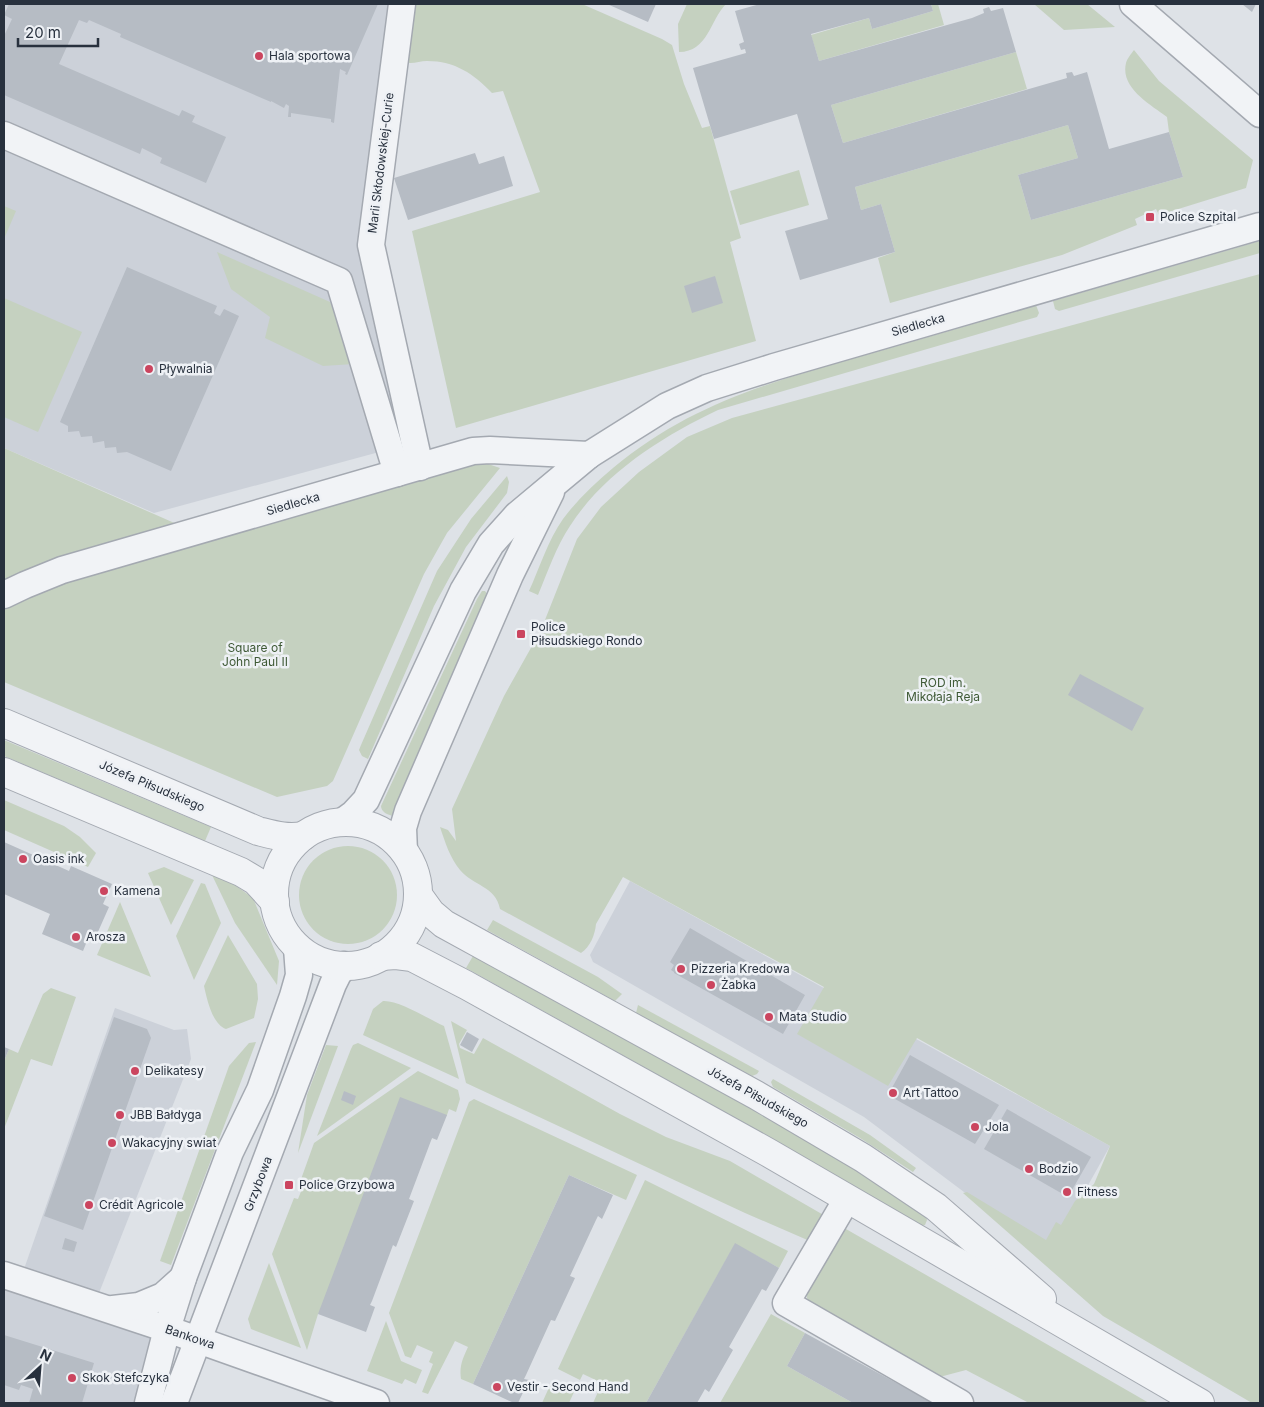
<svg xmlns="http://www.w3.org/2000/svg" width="1264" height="1407" viewBox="0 0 1264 1407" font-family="Inter,sans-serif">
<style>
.built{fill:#ccd1d9}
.green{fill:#c5d1c0}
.building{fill:#b6bcc4}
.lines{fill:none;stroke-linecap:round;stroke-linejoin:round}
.minor-casing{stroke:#a4a9b1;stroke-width:29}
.tertiary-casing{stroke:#a4a9b1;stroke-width:30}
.minor{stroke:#f1f3f6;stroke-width:26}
.tertiary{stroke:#f1f3f6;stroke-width:28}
.poi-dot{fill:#cb455f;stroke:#eef1f5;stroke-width:2}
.labels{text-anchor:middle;stroke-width:5;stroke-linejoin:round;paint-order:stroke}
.poi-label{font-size:12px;fill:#28313e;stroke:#eef1f5;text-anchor:start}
.street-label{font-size:12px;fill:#28313e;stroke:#eef1f5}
.park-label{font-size:12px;fill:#3e5935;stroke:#eef1f5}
</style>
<rect width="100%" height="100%" fill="#dee2e7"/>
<!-- built -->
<g class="built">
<polygon points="4,4 392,4 361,244 405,445 154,513 4,448"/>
<polygon points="630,881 1110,1146 1054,1246 968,1195 864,1117 593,962 590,955"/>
<polygon points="115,1008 174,1030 187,1029 191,1059 99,1293 23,1272"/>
<polygon points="4,1286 154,1334 140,1403 4,1403"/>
</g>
<!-- green -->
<g class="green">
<path d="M412,4H582L662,39L672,45L684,84L702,128L710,126L741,238L730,242L756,341L456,428L412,231L540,192L503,91L492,93C474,74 455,61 427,61C419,61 412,65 404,62Z"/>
<path d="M687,4H726C710,20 708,52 679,52L678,24Z"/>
<polygon points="931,4 938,4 944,25 819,61 811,35 869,18 872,29 933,11"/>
<polygon points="1034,4 1087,4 1115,27 1064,30"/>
<path d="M1134,50L1159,81L1253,160L1246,188L1159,215L1156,209L1135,219L1137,225L1062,255L890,303L878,258L895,252L881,204L861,210L855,187L1068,125L1078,158L1018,175L1031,220L1183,177L1169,132L1167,117C1150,104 1120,88 1126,63C1127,59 1131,54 1134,50Z"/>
<polygon points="1016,52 1027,89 843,143 831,105"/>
<polygon points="799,170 809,205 740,225 730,191"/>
<polygon points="4,206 16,211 4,239"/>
<polygon points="1260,241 1260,253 1059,311 1055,309 1053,301"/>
<polygon points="217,252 330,302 354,364 323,366 265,338 270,317 231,289"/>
<path d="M1260,274V1403H1252L1103,1316L963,1193L967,1192L1046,1240L1056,1222L1061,1225L1075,1201L1094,1184L1110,1146L917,1038L888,1086L797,1034L824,987L623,877L596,924C595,935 590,947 581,953L500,909C496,886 473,886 460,870C450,858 445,842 440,827L448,830L456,841L452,809L504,696L541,630L577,539L601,507L639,472L687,437L732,418Z"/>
<polygon points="4,298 82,332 38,432 4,417"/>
<path d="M1036,305L1039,313L1037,317L718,410C663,436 604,473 570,526C556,547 548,571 538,595L529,591C540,567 548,540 563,519C577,500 595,483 613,468C691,403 774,381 869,354C925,338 981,322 1036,305Z"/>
<polygon points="4,448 213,540 477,464 485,463 500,468 447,533 424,574 333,781 327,786 277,797 4,682"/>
<polygon points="507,476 509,482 507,493 466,547 434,606 368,759 362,756 359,750 361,745 437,571 471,519"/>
<path d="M482,591H485L487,594L486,597L395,812L393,816C388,815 381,812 381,806L477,599Z"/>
<polygon points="4,740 211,827 205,841 4,756"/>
<polygon points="4,800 64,826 80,837 96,853 88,867 4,830"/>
<circle cx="348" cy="895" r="49"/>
<polygon points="164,867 194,880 171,925 148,873"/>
<polygon points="212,875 232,883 253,898 279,961 277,985 235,923"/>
<polygon points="201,883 205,884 221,923 194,980 176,936"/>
<polygon points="120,902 151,977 97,955"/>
<polygon points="493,920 598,977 622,994 615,1001 487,930"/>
<path d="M228,935L257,984L258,999L254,1018L226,1029C212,1024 207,999 204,986Z"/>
<polygon points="473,956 759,1112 873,1179 926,1217 927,1220 925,1225 921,1226 766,1135 466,968"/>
<polygon points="51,988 76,997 52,1066 31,1059 4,1129 4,1061 9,1049 18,1053 43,994"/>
<path d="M383,1001C399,1000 428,1019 444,1026L459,1079L363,1035L373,1009Z"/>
<polygon points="638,1005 759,1071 757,1074 752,1076 636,1013"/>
<polygon points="451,1021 467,1030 459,1044 460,1048 474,1054 483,1038 620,1114 666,1137 730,1161 827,1217 812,1242 745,1213 466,1083"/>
<polygon points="256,1042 171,1265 160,1261 229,1066 249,1043"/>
<polygon points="358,1043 411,1068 317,1136 351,1049 353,1045"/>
<polygon points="326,1045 338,1046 298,1153 307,1095"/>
<polygon points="418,1071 458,1090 460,1099 456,1112 449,1109 447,1115 318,1314 307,1350 272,1254 294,1198 298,1199 304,1184 300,1182 314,1143"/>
<polygon points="773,1079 870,1135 916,1168 913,1172 860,1138 773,1087 771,1082"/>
<path d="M474,1099L637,1175L626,1200L569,1175L473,1384L461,1379C459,1366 463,1358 468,1347L455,1341L428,1394L422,1392L433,1364L429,1362L433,1352L417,1345L411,1358L405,1356L389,1313L469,1102Z"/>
<polygon points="645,1180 788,1251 779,1268 735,1244 646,1403 593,1403 602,1383 583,1374 580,1380 558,1369"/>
<polygon points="839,1225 1137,1396 1149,1403 1029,1403 966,1370 932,1379 814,1312 807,1298 806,1288"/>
<polygon points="269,1263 301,1348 251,1329 248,1319"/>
<polygon points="771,1314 805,1333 787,1366 853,1403 720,1403"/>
<polygon points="386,1321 401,1361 422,1370 416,1384 405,1379 402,1384 367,1371"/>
<polygon points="552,1381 574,1392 569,1403 542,1403"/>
</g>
<!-- building -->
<g class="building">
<polygon points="9,4 378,4 347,75 345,74 346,72 340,69 334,123 331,122 331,119 291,113 291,117 288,117 289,106 286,104 284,108 271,101 271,102 120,37 121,34 89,20 87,23 79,20 59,64 179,116 182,110 195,116 192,122 226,137 206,183 160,163 162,158 142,148 140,154 4,95 4,36 12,19 4,15"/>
<polygon points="607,4 656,4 648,22"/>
<polygon points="760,4 931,4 933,11 872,29 869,18 811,34 819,61 972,18 984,13 983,9 989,7 991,11 1003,8 1016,52 831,105 843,143 1067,78 1066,73 1072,72 1074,76 1087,72 1109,149 1169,132 1183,177 1031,220 1018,175 1078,158 1068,125 855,187 861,210 881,204 895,252 800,280 785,231 828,219 797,114 714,139 693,68 746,53 745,49 741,50 739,44 744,42 735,11"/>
<polygon points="1242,4 1256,4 1252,12"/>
<polygon points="475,153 479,164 504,156 513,186 408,220 394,178"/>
<polygon points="127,267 217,306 214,313 220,316 224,309 239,316 171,471 127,452 117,453 116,447 105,448 104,441 93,443 92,436 81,437 79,431 68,432 68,426 60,422"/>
<polygon points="715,276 723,303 692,313 684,286"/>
<polygon points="1080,674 1144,708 1132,731 1068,695"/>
<polygon points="4,842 69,871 71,866 112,884 103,904 109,907 97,934 91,931 83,951 42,934 50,914 4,894"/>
<polygon points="690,928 805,995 783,1034 674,973 674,972 671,970 674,965 670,962"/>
<polygon points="114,1017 147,1029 151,1038 83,1230 44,1216"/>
<polygon points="467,1032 479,1039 472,1052 460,1045"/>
<polygon points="4,1047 9,1049 4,1061"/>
<polygon points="910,1055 999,1105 975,1144 888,1095"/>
<polygon points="344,1091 356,1096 353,1105 341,1100"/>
<polygon points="400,1097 447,1115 437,1140 432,1138 409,1199 414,1201 396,1247 393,1245 372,1301 370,1305 375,1307 366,1332 318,1314"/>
<polygon points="1007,1109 1091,1157 1068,1197 984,1149"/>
<polygon points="569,1175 613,1195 602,1219 598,1216 596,1220 570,1276 575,1278 555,1321 551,1320 526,1375 524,1379 529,1380 518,1403 514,1403 473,1384"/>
<polygon points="65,1238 77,1242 74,1252 62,1249"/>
<polygon points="735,1243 779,1268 766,1291 762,1289 729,1347 733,1350 709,1392 705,1389 697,1403 646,1403"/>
<polygon points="805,1333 933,1403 853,1403 787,1366"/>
<polygon points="4,1335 94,1363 82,1403 29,1403 33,1389 21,1385 19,1390 4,1385"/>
</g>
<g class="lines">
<!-- minor casing -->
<g class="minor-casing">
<g id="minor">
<polyline points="402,4 371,245 420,467"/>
<polyline points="1133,4 1260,114"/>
<polyline points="4,135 339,281 397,473"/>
<polyline points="4,595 25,585 62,570 473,451 490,450 589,455"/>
<polyline points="342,822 353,814 366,800 463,591 491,544 517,515 589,455 667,406 707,388 774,367 1260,226"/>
<polyline points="404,852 403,828 408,811 510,575 551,492"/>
<polyline points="847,1199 786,1303 960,1403"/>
<polyline points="4,1275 167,1329 376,1403"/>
<polyline points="113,1309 139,1306 163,1296 183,1278"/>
<polyline points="148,1403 167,1329 183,1278 230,1152 260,1090 293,996 299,975 297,948"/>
<polyline points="174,1403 333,984 338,974 345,965"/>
</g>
</g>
<!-- tertiary casing -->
<g class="tertiary-casing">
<g id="tertiary">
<path d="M4,723L258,831C274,835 287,839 303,836"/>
<polyline points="4,772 241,872 256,881 275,902"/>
<circle cx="346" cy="894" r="72"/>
<polyline points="418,895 431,913 444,924 756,1095 863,1158 936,1207 1042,1299"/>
<polyline points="381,956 396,955 412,957 466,985 769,1153 1200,1403"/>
</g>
</g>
<!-- minor -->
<use href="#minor" class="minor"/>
<!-- tertiary -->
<use href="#tertiary" class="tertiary"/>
</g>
<!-- markers -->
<g class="poi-dot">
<circle cx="259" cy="56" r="5"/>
<rect x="1145" y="212" width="10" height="10" rx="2.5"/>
<circle cx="149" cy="369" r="5"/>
<rect x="516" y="629" width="10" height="10" rx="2.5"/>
<circle cx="23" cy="859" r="5"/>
<circle cx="104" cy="891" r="5"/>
<circle cx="76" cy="937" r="5"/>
<circle cx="681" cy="969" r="5"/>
<circle cx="711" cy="985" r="5"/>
<circle cx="769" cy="1017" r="5"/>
<circle cx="135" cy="1071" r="5"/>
<circle cx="893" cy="1093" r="5"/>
<circle cx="120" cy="1115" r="5"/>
<circle cx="975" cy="1127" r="5"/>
<circle cx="112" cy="1143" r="5"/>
<circle cx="1029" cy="1169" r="5"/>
<rect x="284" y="1180" width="10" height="10" rx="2.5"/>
<circle cx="1067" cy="1192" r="5"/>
<circle cx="89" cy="1205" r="5"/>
<circle cx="72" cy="1378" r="5"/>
<circle cx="497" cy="1387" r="5"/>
</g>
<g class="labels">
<!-- poi labels -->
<g class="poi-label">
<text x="269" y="60">Hala sportowa</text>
<text x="1160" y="221">Police Szpital</text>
<text x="159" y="373">Pływalnia</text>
<text x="531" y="631">Police<tspan x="531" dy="14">Piłsudskiego Rondo</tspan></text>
<text x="33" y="863">Oasis ink</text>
<text x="114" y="895">Kamena</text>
<text x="86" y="941">Arosza</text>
<text x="691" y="973">Pizzeria Kredowa</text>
<text x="721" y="989">Żabka</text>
<text x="779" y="1021">Mata Studio</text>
<text x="145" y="1075">Delikatesy</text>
<text x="903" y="1097">Art Tattoo</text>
<text x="130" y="1119">JBB Bałdyga</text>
<text x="985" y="1131">Jola</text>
<text x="122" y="1147">Wakacyjny swiat</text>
<text x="1039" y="1173">Bodzio</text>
<text x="299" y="1189">Police Grzybowa</text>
<text x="1077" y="1196">Fitness</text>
<text x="99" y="1209">Crédit Agricole</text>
<text x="82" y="1382">Skok Stefczyka</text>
<text x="507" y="1391">Vestir - Second Hand</text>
</g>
<!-- street labels -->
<g class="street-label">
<text transform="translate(381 163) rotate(-83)" y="4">Marii Skłodowskiej-Curie</text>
<text transform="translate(918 325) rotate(-16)" y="4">Siedlecka</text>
<text transform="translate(293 504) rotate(-16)" y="4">Siedlecka</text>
<text transform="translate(152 786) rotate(23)" y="4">Józefa Piłsudskiego</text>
<text transform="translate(758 1097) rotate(29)" y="4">Józefa Piłsudskiego</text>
<text transform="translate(258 1184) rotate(-69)" y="4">Grzybowa</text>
<text transform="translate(190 1337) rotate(19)" y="4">Bankowa</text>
</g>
<!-- park labels -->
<g class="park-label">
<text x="255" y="652">Square of<tspan x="255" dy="14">John Paul II</tspan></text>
<text x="943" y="687">ROD im.<tspan x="943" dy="14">Mikołaja Reja</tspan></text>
</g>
</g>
<!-- border -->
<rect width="1264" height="1407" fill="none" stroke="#28313e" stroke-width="10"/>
<!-- north arrow -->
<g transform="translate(40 1367) rotate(26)" stroke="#eef1f5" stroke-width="4" paint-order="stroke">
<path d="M0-4L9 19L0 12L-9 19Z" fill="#28313e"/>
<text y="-8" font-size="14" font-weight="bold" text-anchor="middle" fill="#28313e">N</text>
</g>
<!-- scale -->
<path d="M18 38v8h80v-8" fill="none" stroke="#28313e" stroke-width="2.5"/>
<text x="25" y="38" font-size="15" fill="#28313e" stroke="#eef1f5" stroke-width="4" paint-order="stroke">20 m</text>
</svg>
